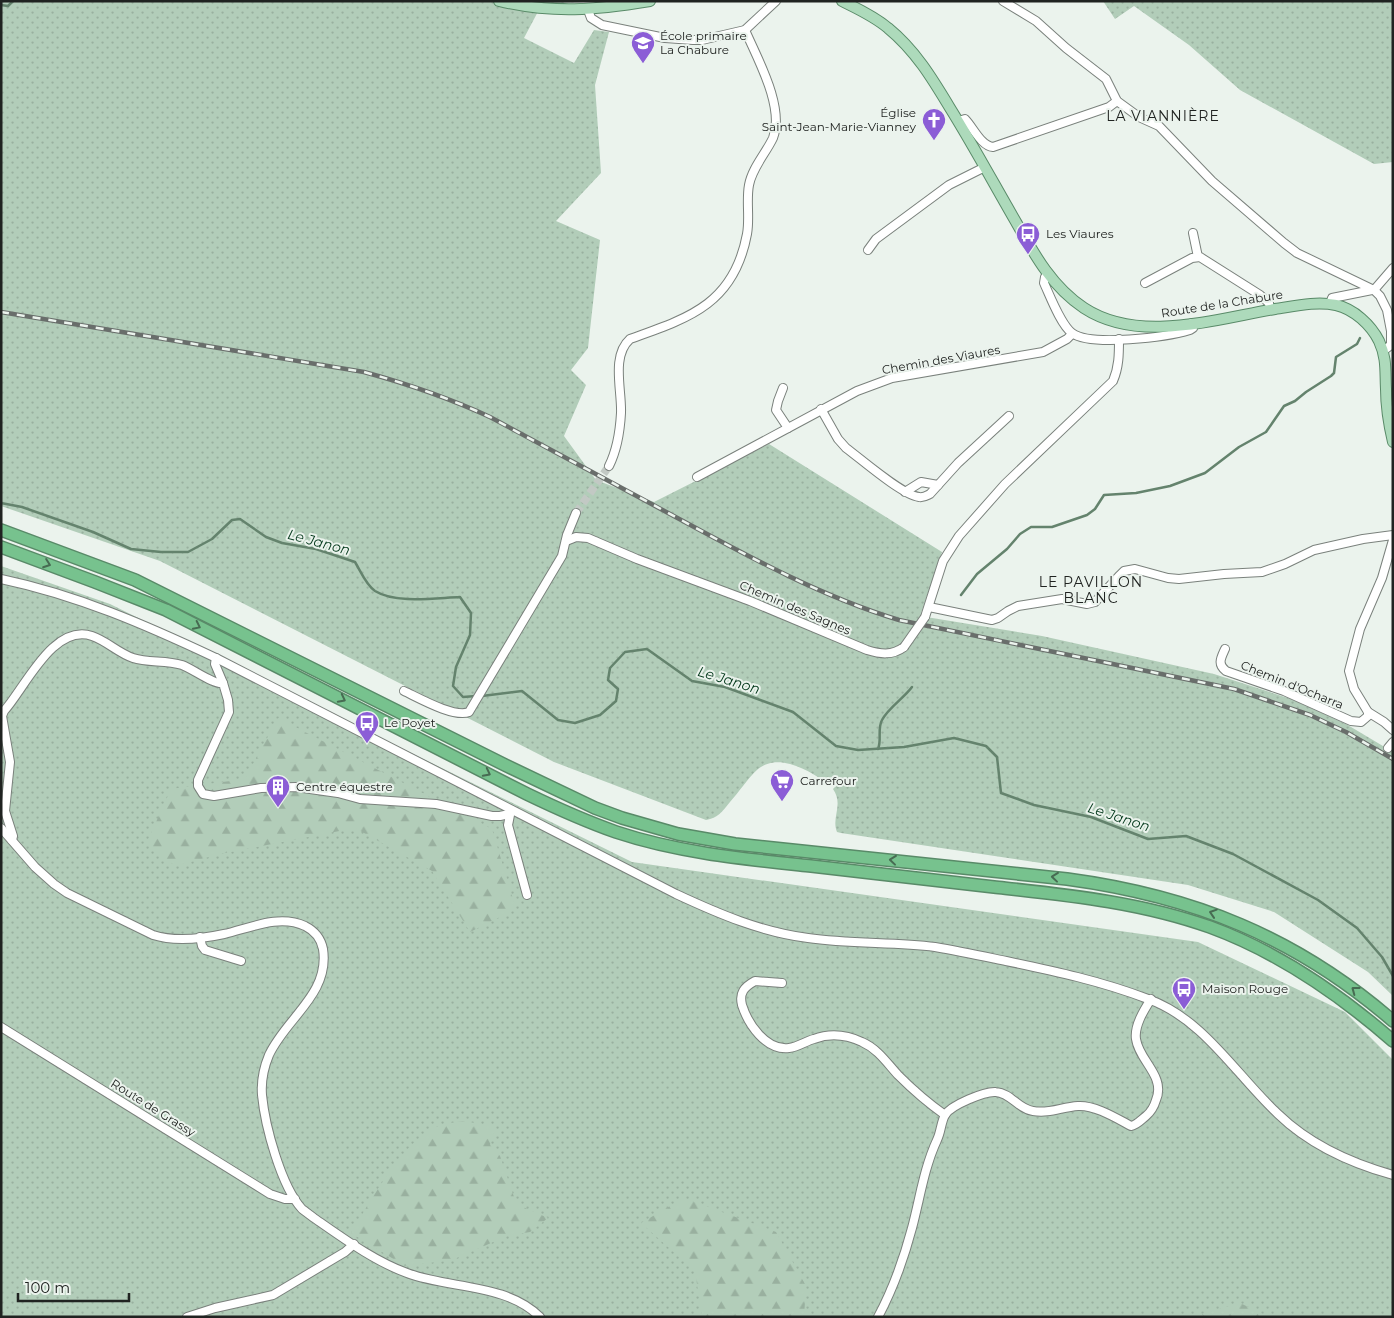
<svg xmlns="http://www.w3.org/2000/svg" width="1394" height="1318" viewBox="0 0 1394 1318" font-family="Montserrat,sans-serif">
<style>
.grass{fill:url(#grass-dots)}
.forest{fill:url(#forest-firs)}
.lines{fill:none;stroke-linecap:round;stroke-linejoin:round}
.stream{stroke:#64836d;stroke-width:2.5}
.minor-tunnel{stroke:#c2c9c4;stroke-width:8;stroke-dasharray:8 4;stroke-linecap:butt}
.minor-casing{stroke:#7a817c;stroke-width:10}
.major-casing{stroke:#598a68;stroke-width:12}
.highway-casing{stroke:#598a68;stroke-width:14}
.minor{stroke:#fff;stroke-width:8}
.major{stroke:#addabb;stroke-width:10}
.highway{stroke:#77c28e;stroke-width:11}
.rail-casing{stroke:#696e6b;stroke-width:4.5}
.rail{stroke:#ebf3ed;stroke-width:2.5;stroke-dasharray:8;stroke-linecap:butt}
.minor-bridge-casing{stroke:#7a817c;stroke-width:10;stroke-linecap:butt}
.minor-bridge{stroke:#fff;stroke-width:8}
.oneway{stroke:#476b52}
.labels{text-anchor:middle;stroke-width:4;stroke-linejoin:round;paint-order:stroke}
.poi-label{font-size:12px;fill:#202321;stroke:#ebf3ed;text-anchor:start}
.street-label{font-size:12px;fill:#202321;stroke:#ebf3ed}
.neighbourhood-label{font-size:14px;letter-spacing:1px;fill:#202321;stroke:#ebf3ed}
.water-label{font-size:14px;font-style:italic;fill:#02381a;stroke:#ebf3ed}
</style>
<defs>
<pattern id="grass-dots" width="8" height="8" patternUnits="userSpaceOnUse" patternTransform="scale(1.25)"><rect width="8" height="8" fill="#b2cdb9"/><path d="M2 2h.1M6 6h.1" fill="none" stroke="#99b09f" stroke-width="1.8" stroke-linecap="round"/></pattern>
<pattern id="forest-firs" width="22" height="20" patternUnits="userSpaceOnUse" patternTransform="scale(1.25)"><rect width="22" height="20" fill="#b2cdb9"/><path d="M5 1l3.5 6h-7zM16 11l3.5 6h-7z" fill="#99b09f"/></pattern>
</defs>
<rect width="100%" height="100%" fill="#ebf3ed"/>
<!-- grass -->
<g class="grass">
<path d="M1,1H603L542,4L524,38L574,63L594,30L609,32L595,85L601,173L556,221L600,240L588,348L571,370L586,385L564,436L596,480L654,502L769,444L942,552L920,616L1042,636L1214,674L1291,699L1346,724L1393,752V996L1368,972L1274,912L1188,885L841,833L837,832C831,817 844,805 833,789L837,785L827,777L824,781C806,769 778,753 758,769C748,778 739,792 730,802C722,812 718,818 706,820L554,762L160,561L1,506Z"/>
<polygon points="1103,1 1393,1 1393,162 1374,164 1240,90 1189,45 1134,6 1115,19"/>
<polygon points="1,566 110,604 632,862 1198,942 1345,1012 1393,1060 1393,1317 1,1317"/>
</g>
<!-- forest -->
<g class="forest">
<polygon points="278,718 492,829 516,909 470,932 432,871 355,828 220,854 175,866 147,842 171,789 245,779"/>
<path d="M464,1121L496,1127L490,1145L500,1156L514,1197L523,1207L548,1218L530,1232L507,1236L452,1260L405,1266L351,1233C371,1201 404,1138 441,1125C448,1123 456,1122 464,1121Z"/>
<polygon points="684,1198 776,1232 806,1286 804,1317 702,1317 695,1271 641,1223"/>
<polygon points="1240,1303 1269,1317 1204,1317 1202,1314"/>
</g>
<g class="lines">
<!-- stream -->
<g class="stream">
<polyline points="1,5 8,6 13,1"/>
<path d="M1,503L22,507L93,532L131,549L161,552H188L212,539L232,520L240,519L266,537L282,543L316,549L355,562C361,572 366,585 375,591C396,604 435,598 460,597L471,613L470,635L456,667L453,686L463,697L476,696"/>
<polyline points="961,595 977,574 1007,549 1020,534 1031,527 1052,527 1087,515 1095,509 1104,495 1136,493 1170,486 1205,473 1239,447 1266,432 1284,406 1295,401 1306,392 1331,376 1334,373 1336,357 1357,344 1360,338"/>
<polyline points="482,696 522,691 558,720 575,723 600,715 616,701 618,689 608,680 610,668 625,652 647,649 692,681 725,687 793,712 836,746 858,750 904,747 954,738 986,746 997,757 1001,793 1034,805 1091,817 1148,839 1186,836 1233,854 1318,900 1357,928 1382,957 1393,976"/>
<path d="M878,749C882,740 877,729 882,720C888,708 904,698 912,687"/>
</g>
<!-- minor-tunnel -->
<polyline class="minor-tunnel" points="576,513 609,466"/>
<!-- minor casing -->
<g class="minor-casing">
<g id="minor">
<polyline points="1003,1 1036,21 1066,48 1106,79 1117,101 1139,117 1159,126 1212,181 1284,243 1297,253 1374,290 1380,296 1387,310 1391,331 1391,345 1383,351"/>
<polyline points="588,10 591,18 602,25 665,38 693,40 702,40 745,30 776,1"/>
<path d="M959,121L965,119C973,127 981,146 993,147L1109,107L1117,101"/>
<polyline points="1193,233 1198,257"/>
<polyline points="868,250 876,239 949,185 985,167"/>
<path d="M1048,274L1045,277L1044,283C1050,296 1061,325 1072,333C1091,347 1167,337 1190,330L1193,328L1192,323"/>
<polyline points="1145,283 1192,258 1200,257 1260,295 1269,303 1270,310"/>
<polyline points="1374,290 1393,268"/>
<polyline points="1330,304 1332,298 1372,290"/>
<polyline points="783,388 778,401 776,410 788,428"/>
<path d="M821,409L838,439L846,448C861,459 902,495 919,497C923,498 926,496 930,494L958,463L1009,416"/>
<path d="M609,466C617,450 620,431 621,413C622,390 611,356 630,339C689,318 734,304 747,234C750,218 746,201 749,185C752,168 766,153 773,138C785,107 757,58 745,30"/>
<polyline points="697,477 857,391 892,378 1043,352 1067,339 1072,334"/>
<polyline points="905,492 921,482 938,485"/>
<path d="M566,541L576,537L588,538L637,559L750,601L867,650C880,654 892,656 904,647"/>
<path d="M1,579C77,595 146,625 216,658L676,894C719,914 761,932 808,938C850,944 893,942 935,947C959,951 982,956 1006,961C1054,971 1101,981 1148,999C1204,1019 1236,1075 1278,1114C1310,1145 1350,1163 1393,1175"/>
<polyline points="929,607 992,620 998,618 1008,611 1018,606 1062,599 1087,604 1095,602 1120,575 1124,571 1135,569 1168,578 1179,579 1224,574 1262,572 1285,564 1314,550 1363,539 1393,535"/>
<path d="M925,617L943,561L959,536L1005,484L1113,381C1119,367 1119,354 1119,339"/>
<path d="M1225,649C1221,658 1217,664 1226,671L1284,691L1351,721L1361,722L1368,716V712L1354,689L1349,671L1360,629L1382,578L1393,540"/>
<polyline points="216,658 215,664 223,683"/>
<path d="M404,691C419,698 454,718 469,712L562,556L567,535L576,513"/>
<polyline points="1368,712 1384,722 1393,730"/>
<polyline points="1388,748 1393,742"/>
<polyline points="511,810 508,825 527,895"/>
<path d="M1,828L35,867L54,884L67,893L153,935C175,942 201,939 224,934C250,928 279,914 305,926C315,931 321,939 323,949C330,994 286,1018 269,1055C264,1067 261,1082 262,1095C265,1126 281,1186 302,1209C306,1212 310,1215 314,1218C343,1238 374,1261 407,1273C449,1289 506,1283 540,1317"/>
<path d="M12,840L13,836L5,811L10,762L2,716L4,711C25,688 53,623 92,636C107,641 118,653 133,658C148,663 165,660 182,665C193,669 214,685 223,683L228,700L229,712L198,780V786L203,794L214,796L261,788L296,787L338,793L360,799L436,804L492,816H500L509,814"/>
<polyline points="200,937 202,946 205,950 241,961"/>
<path d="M782,983L755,981C744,987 739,993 742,1005C748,1024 766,1051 789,1048C798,1047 806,1041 814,1039C830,1033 847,1035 862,1042C878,1049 887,1063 898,1075C913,1090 928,1103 945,1115"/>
<polyline points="1,1027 270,1194 285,1199 295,1199"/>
<polyline points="187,1317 215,1308 273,1295 345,1252 354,1244"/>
<path d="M878,1317C893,1289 904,1258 912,1228C920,1198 924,1168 937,1140C941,1132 941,1122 945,1115C951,1105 985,1091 996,1092C1011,1093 1018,1109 1033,1111C1049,1114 1062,1107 1078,1106C1095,1105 1116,1118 1131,1126C1137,1125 1141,1120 1146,1116C1152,1111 1154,1107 1156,1100C1166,1076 1139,1061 1136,1039C1134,1026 1144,1010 1151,999"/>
</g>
</g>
<!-- major casing -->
<g class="major-casing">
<g id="major">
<path d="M499,1C554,14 595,10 650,1"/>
<path d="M842,1C858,9 874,16 888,28C915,50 932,78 950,108C973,145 994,184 1016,222C1034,254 1052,287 1084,308C1139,344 1215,319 1275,309C1295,306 1316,301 1336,305C1354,309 1371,325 1379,341C1387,358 1385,372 1386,389C1386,407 1389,425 1393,442"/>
</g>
</g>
<!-- highway casing -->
<g class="highway-casing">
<g id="highway">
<path d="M1,530L135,580L505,765L595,808L622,818L678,834L735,844L1067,879C1193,896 1296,937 1393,1021"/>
<path d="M1,547L95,582L166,610L527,794C556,808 585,821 616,832C679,853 745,859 811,866C872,873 932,880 994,887C1067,895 1140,902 1210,927C1278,952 1338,993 1393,1041"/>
</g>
</g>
<!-- minor -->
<use href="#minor" class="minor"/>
<!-- major -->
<use href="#major" class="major"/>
<!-- highway -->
<use href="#highway" class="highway"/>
<!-- rail casing -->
<g class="rail-casing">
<path id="rail" d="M1,312L364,372C408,384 449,398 490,417C554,452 619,486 683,521C753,559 823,597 899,620L1234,689L1310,715L1346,732L1393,759"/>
</g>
<!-- rail -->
<use href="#rail" class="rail"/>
<!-- minor-bridge casing -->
<g class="minor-bridge-casing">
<polyline id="minor-bridge" points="904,647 925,617"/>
</g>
<!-- minor-bridge -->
<use href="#minor-bridge" class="minor-bridge"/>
</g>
<!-- one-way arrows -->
<defs><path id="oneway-chevron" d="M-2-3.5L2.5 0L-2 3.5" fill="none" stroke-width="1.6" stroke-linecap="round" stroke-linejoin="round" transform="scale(1.25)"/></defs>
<g class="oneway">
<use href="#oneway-chevron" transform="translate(47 564) rotate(20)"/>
<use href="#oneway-chevron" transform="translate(197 626) rotate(26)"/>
<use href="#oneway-chevron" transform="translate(342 699) rotate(27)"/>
<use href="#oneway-chevron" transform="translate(487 773) rotate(27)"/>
<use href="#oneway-chevron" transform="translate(893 860) rotate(-174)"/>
<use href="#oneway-chevron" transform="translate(1055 877) rotate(-174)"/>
<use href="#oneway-chevron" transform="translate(1213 913) rotate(-162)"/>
<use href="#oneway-chevron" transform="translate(1355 990) rotate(-143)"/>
</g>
<!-- icons -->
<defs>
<g id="school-pin" transform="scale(1.25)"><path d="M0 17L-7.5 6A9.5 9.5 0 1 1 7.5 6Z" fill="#8b5dd6" stroke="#ebf3ed"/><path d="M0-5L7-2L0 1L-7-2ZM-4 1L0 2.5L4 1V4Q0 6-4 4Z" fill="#fff"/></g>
<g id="church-pin" transform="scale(1.25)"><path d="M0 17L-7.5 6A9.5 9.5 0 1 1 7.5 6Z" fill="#8b5dd6" stroke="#ebf3ed"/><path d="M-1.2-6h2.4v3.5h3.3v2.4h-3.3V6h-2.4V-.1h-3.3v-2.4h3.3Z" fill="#fff"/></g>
<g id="bus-pin" transform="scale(1.25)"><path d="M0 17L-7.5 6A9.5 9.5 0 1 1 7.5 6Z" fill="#8b5dd6" stroke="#ebf3ed"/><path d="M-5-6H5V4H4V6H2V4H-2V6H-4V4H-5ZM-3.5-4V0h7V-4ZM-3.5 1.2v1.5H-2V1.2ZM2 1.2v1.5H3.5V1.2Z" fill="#fff"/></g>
<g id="supermarket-pin" transform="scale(1.25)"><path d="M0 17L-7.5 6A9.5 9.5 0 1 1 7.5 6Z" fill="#8b5dd6" stroke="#ebf3ed"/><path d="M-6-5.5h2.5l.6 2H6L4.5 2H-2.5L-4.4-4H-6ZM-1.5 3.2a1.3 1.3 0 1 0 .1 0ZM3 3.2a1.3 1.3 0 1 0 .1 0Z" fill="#fff"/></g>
<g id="building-pin" transform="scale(1.25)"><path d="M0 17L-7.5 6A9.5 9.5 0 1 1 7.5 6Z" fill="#8b5dd6" stroke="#ebf3ed"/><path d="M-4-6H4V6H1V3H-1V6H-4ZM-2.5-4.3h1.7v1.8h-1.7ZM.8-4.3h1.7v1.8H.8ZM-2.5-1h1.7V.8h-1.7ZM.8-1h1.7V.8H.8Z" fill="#fff"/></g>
</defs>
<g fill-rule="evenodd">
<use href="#school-pin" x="643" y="43"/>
<use href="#church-pin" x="934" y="120"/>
<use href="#bus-pin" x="1028" y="234"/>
<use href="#bus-pin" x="367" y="723"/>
<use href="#supermarket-pin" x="782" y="781"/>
<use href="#building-pin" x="278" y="787"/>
<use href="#bus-pin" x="1184" y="989"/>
</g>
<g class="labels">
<!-- poi labels -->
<g class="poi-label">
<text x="660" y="40">École primaire<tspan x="660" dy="14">La Chabure</tspan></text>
<text x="916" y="117" text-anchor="end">Église<tspan x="916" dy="14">Saint-Jean-Marie-Vianney</tspan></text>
<text x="1046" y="238">Les Viaures</text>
<text x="384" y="727">Le Poyet</text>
<text x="800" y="785">Carrefour</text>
<text x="296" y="791">Centre équestre</text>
<text x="1202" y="993">Maison Rouge</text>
</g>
<!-- street labels -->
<g class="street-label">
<text transform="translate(1222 304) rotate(-9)" y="4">Route de la Chabure</text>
<text transform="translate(941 360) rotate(-10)" y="4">Chemin des Viaures</text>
<text transform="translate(795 608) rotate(23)" y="4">Chemin des Sagnes</text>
<text transform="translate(1292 685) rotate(22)" y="4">Chemin d'Ocharra</text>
<text transform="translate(153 1108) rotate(32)" y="4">Route de Grassy</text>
</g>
<!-- neighbourhood labels -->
<g class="neighbourhood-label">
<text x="1163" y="121">LA VIANNIÈRE</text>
<text x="1091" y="587">LE PAVILLON<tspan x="1091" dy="16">BLANC</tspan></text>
</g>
<!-- water labels -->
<g class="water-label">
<text transform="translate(319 542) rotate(15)" y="5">Le Janon</text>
<text transform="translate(729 680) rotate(17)" y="5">Le Janon</text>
<text transform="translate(1119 817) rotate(18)" y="5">Le Janon</text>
</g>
</g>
<!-- border -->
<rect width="1394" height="1318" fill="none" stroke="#202321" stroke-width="5"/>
<!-- scale -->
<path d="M18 1293v8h111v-8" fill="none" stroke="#202321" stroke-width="2.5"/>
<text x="25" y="1293" font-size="15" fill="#202321" stroke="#ebf3ed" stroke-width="4" paint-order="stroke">100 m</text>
</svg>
